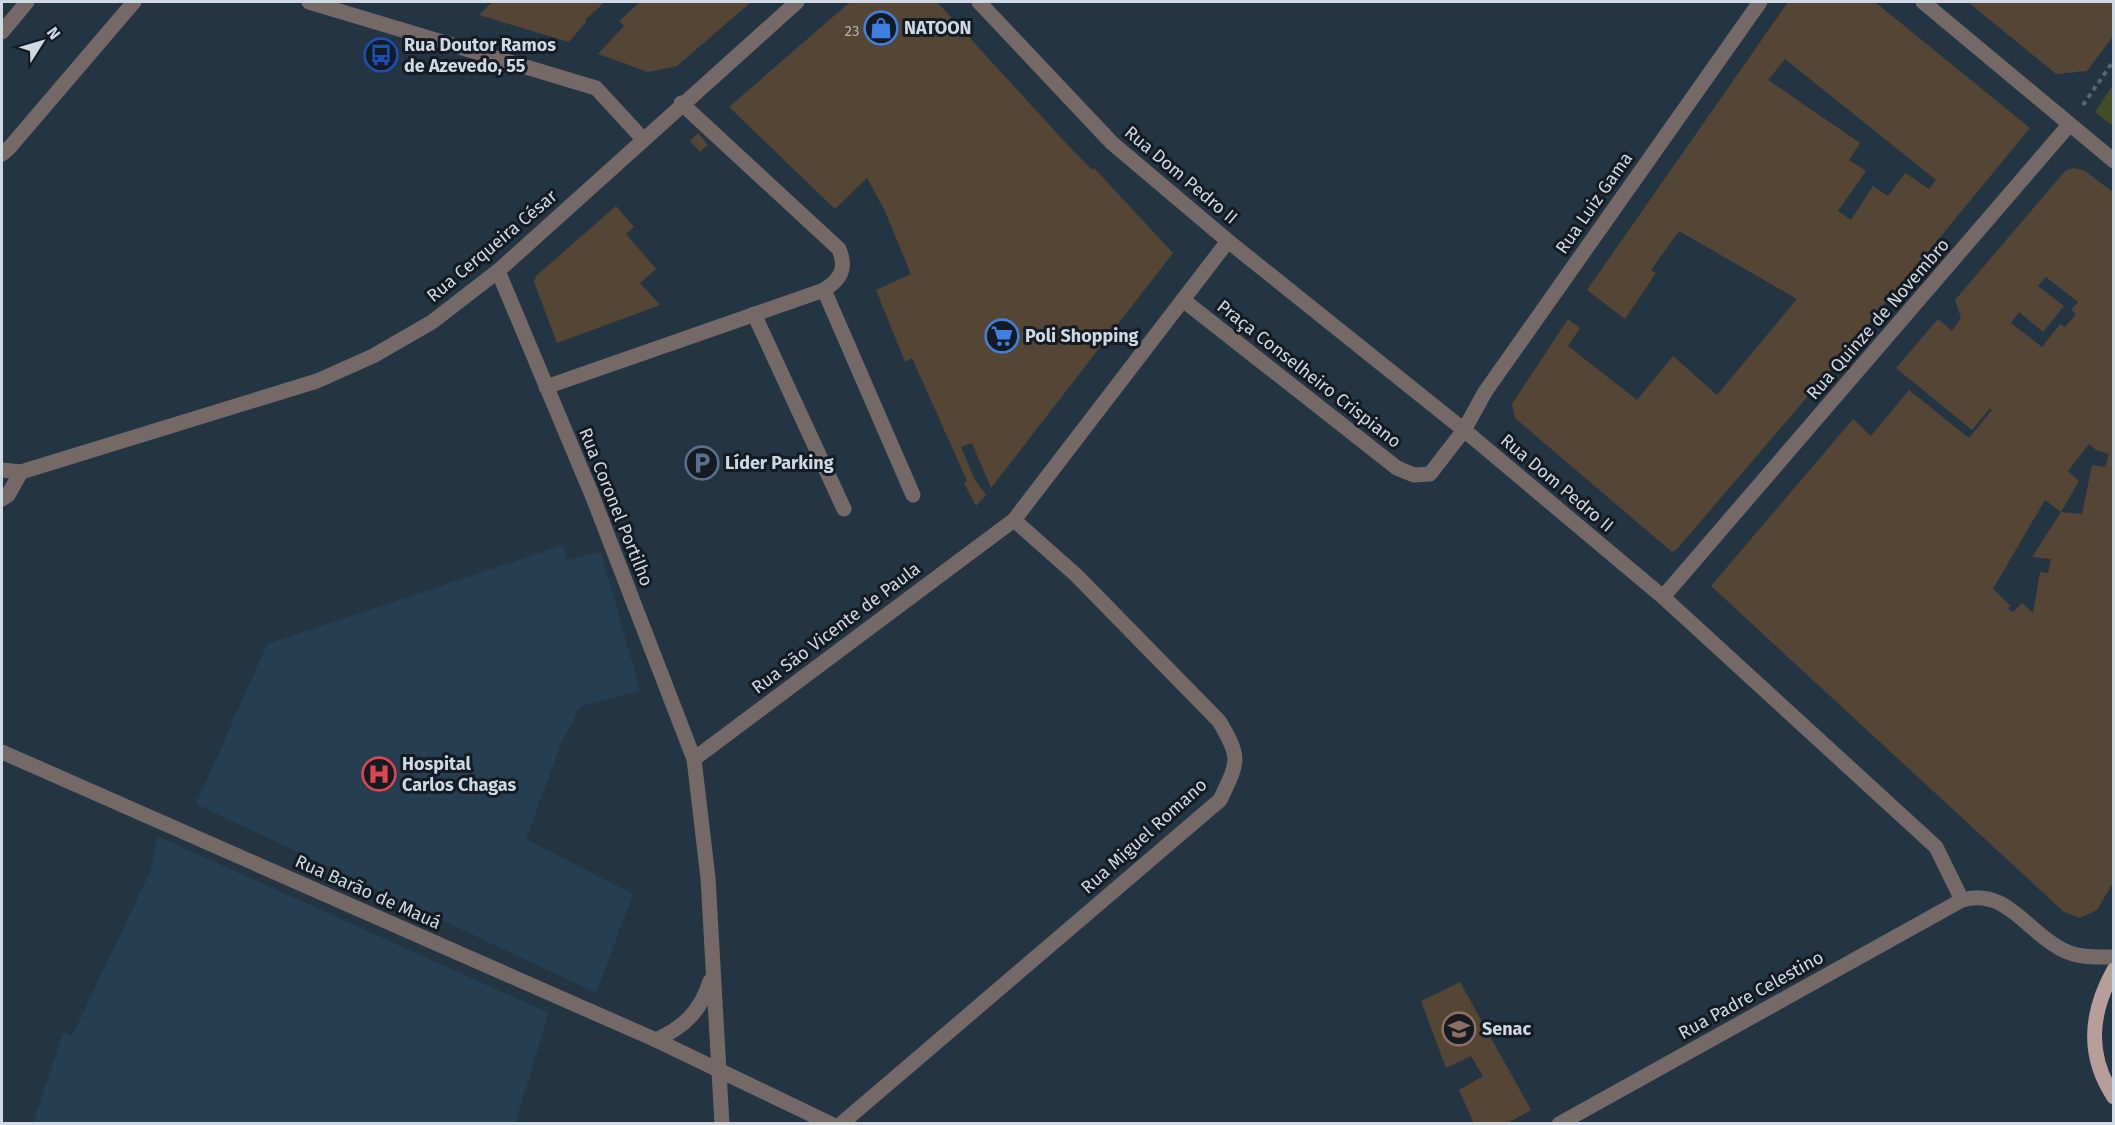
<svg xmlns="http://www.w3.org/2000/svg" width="2115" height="1125" viewBox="0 0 2115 1125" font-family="'Fira Sans',sans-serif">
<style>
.built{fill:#263e51}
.green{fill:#434d24}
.building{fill:#554534;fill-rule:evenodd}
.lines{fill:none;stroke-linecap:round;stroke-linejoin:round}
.path{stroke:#576774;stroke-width:4;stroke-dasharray:4.5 4.5;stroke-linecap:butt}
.minor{stroke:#756967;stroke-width:15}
.major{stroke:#b79e9b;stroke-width:15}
.labels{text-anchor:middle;stroke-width:6;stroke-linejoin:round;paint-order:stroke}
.number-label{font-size:15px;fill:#b0b4b7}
.poi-label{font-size:18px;font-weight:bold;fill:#ced9e3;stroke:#141b22;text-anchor:start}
.street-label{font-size:18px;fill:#ced9e3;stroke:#141b22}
</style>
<rect width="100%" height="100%" fill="#233543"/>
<!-- built -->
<g class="built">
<polygon points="563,545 567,560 601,552 640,690 580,707 561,744 526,839 633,894 596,993 196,804 267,644"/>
<polygon points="157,836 549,1013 515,1123 33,1123 63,1033 72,1036 151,870"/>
</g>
<!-- green -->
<polygon class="green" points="2113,85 2113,126 2095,112"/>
<!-- building -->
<g class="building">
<polygon points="492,2 605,2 585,20 586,22 569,42 479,15"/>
<polygon points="640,2 751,2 677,66 648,72 598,54 624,26 619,21"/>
<polygon points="850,2 937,2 1064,141 1092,170 1094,168 1173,253 991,488 972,443 961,447 974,478 986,495 976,506 964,483 967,481 912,358 905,362 876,290 911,274 884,209 867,178 835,209 729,107"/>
<path d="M1788,2H1875L2030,128L1838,361L1677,549L1672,552L1515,418L1512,404L1568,319L1580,328L1568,346L1637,400L1673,356L1717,395L1797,299L1679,231L1651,270L1656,273L1625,319L1587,290ZM1785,59L1936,180L1929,189L1905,173L1888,196L1873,186L1851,220L1838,211L1866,171L1849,160L1860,143L1768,80Z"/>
<polygon points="1968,2 2114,2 2114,35 2087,71 2056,74"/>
<polygon points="698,133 708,145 700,152 690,141"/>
<path d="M2074,168L2085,171L2114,193V881L2097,910L2080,918L2064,912L1711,586L1853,419L1871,436L1909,390L1969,438L1992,410L1990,408L1972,430L1896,368L1938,319L1952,331L1961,318L1955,300L2066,170ZM2046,277L2078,302L2071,310L2076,314L2065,327L2060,324L2042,347L2011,323L2019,312L2043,332L2064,306L2038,286ZM2089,444L2096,450L2109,454L2105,467L2092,465L2082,514L2061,512L2079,481L2068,471ZM2045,500L2061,512L2032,557L2051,559L2048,573L2040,572L2033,613L2022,603L2013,612L2008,608L2011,606L1993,589Z"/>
<polygon points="616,206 634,227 626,234 656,269 640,283 660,305 557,343 534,282 536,276"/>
<polygon points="1460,982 1531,1110 1506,1124 1474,1124 1459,1090 1483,1076 1471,1056 1446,1068 1421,1001"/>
</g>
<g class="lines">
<!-- path -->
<polyline class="path" points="2083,105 2114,60"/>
<!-- minor -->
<g class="minor">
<polyline points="309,2 596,88 643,139"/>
<polyline points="979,2 1112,143 1228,241 1464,430 1663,597 1936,847 1962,900"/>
<polyline points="1923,2 2114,161"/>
<polyline points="2,32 27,2"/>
<polyline points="2,154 10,147 134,2"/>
<polyline points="498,271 592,495 694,759 708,878 722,1124"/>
<polyline points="824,290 913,495"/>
<polyline points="1183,300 1397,468 1414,475 1430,474 1464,430 1485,392 1760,2"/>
<polyline points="754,314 844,509"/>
<path d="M546,387L824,290C841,279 847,269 839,249L681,103"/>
<polyline points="2,470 21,472 317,381 373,356 432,322 498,271 797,2"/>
<polyline points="2,499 8,495 21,472"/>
<polyline points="1663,597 2069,125"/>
<polyline points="2,752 656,1040 831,1124"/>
<polyline points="694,759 1014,520 1228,241"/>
<path d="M656,1040C684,1027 701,1011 710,981"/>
<path d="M841,1124L1220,800C1238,762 1242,759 1219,721L1076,575L1014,520"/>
<path d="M1559,1124L1962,900C2007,887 2027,933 2063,950C2079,958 2096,957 2114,957"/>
</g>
<!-- major -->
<path class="major" d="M2114,970C2090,1013 2086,1055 2114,1097"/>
</g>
<!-- icons -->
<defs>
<g id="shop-ring" transform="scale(1.725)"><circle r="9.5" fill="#141b22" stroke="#3f7fe0" stroke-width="1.5"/><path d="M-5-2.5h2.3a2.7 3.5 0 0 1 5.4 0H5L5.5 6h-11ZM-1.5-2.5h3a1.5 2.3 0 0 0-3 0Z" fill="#3f7fe0"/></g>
<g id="bus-ring" transform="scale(1.725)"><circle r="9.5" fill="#141b22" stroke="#1a4fb4" stroke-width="1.5"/><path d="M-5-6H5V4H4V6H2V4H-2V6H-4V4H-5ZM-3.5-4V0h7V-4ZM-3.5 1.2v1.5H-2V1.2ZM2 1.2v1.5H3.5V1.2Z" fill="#1a4fb4"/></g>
<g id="supermarket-ring" transform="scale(1.725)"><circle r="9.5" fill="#141b22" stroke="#3f7fe0" stroke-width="1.5"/><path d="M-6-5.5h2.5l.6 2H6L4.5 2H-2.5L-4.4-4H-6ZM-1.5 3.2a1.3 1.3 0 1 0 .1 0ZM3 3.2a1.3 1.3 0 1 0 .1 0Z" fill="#3f7fe0"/></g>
<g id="parking-ring" transform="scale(1.725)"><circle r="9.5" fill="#141b22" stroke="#5c6f8a" stroke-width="1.5"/><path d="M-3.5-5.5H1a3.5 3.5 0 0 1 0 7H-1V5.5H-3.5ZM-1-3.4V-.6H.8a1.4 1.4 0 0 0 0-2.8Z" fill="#5c6f8a"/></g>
<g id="hospital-ring" transform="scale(1.725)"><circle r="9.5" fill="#141b22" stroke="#e0444e" stroke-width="1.5"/><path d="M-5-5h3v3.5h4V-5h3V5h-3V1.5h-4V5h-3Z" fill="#e0444e"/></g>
<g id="university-ring" transform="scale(1.725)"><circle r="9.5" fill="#141b22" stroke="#8d6e63" stroke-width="1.5"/><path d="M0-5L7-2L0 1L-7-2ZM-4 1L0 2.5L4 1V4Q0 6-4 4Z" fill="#8d6e63"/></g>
</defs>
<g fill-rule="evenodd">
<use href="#shop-ring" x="881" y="28"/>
<use href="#bus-ring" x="381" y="55"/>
<use href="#supermarket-ring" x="1002" y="336"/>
<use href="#parking-ring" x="702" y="463"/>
<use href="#hospital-ring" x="379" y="774"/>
<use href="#university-ring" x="1459" y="1029"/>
</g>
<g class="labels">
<!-- number labels -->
<g class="number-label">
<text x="852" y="36">23</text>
</g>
<!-- poi labels -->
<g class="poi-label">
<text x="904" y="34">NATOON</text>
<text x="404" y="51">Rua Doutor Ramos<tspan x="404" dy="21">de Azevedo, 55</tspan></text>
<text x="1025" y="342">Poli Shopping</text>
<text x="725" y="469">Líder Parking</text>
<text x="402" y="770">Hospital<tspan x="402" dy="21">Carlos Chagas</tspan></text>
<text x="1482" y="1035">Senac</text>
</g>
<!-- street labels -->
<g class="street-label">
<text transform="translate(1181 175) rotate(40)" y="6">Rua Dom Pedro II</text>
<text transform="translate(1594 203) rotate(-55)" y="6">Rua Luiz Gama</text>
<text transform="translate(492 246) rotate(-40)" y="6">Rua Cerqueira César</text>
<text transform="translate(1878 319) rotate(-49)" y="6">Rua Quinze de Novembro</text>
<text transform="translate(1309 374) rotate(38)" y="6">Praça Conselheiro Crispiano</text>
<text transform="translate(1557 483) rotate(40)" y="6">Rua Dom Pedro II</text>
<text transform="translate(616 507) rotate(68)" y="6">Rua Coronel Portilho</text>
<text transform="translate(836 628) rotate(-37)" y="6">Rua São Vicente de Paula</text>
<text transform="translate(1144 836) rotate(-42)" y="6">Rua Miguel Romano</text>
<text transform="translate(368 892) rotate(24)" y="6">Rua Barão de Mauá</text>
<text transform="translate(1751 995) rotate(-29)" y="6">Rua Padre Celestino</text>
</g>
</g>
<!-- border -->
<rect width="2115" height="1125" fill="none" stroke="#ced9e3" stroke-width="6"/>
<!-- north arrow -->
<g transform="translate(42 42) rotate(53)" stroke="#141b22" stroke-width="4.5" paint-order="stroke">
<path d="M0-4.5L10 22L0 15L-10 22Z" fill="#ced9e3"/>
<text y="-9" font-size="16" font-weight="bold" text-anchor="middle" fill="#ced9e3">N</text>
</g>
</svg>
